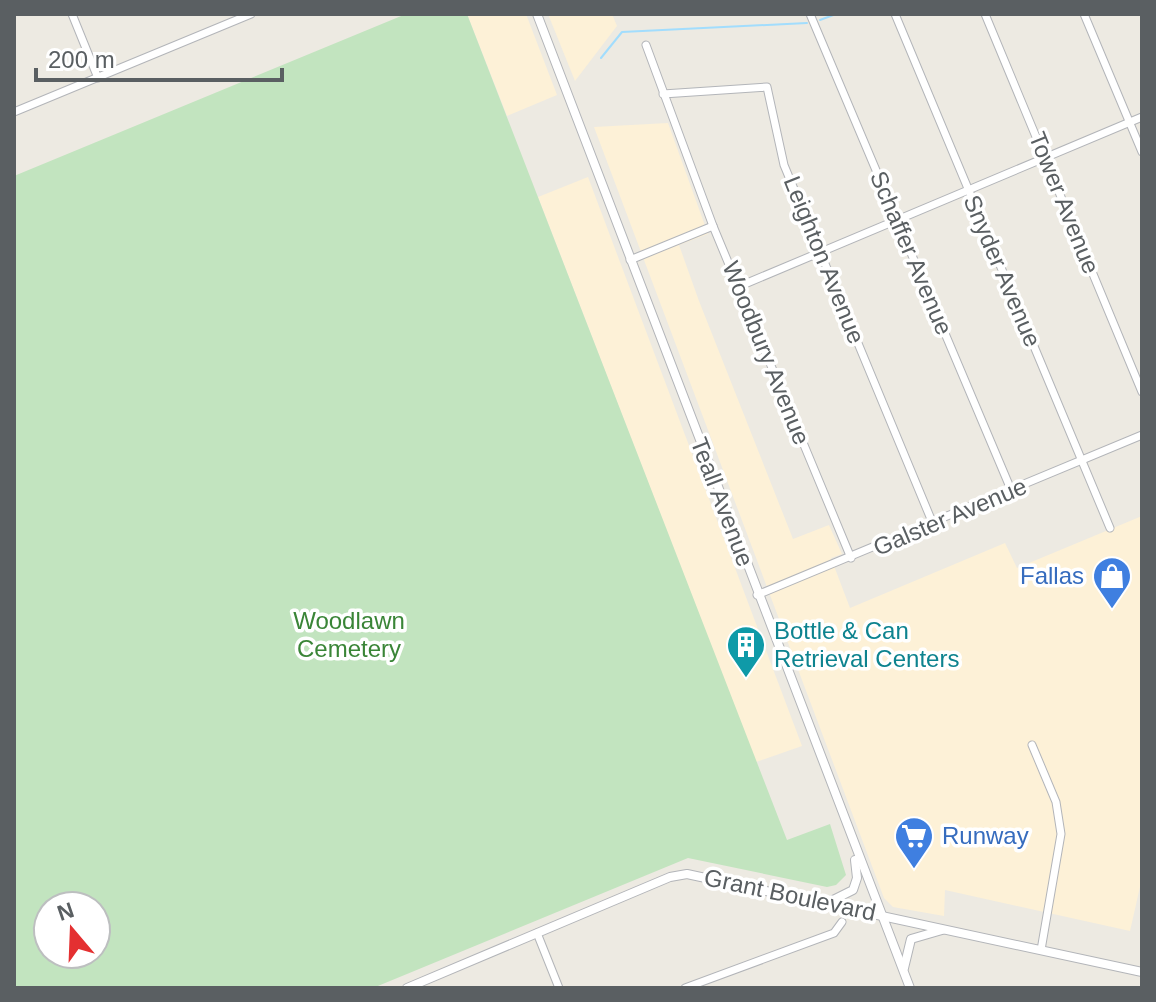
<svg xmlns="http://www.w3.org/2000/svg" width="1156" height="1002" viewBox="0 0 1156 1002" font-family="Arial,sans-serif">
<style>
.commercial{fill:#fdf1d7}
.green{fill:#c2e4bf;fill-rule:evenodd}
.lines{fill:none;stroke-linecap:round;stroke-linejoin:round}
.stream{stroke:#a2ddfd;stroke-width:2}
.minor-casing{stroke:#b3b5b9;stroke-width:9}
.tertiary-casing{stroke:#b3b5b9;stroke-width:10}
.minor{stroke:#fff;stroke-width:7}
.tertiary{stroke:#fff;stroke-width:8}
.labels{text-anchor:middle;stroke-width:7;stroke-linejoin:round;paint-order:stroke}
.street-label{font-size:24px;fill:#5a5f62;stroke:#fff}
.shop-label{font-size:24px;fill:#366cbe;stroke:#fff;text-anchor:end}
.park-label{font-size:24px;fill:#3a8537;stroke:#fff}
.culture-label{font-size:24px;fill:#0d838f;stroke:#fff;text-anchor:start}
</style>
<rect width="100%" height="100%" fill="#edeae2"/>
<!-- commercial -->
<g class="commercial">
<polygon points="467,14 526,14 557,95 507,116"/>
<polygon points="548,14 612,14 617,26 575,81"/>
<polygon points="668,123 708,234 679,245 699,301 793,539 829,525 842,554 831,558 850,608 1005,543 1017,568 1142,516 1142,878 1130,931 945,890 944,916 893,907 884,898 594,127"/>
<polygon points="588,177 802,746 756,762 538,197"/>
</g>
<!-- green -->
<path class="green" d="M406,14H467L787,840L830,824L846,875L836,885L827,887L688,858L373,988H14V176ZM48,906H96V954H48Z"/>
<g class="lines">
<!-- stream -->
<g class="stream">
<polyline points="820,20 836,14"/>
<polyline points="601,58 622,32 807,23"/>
</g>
<!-- minor casing -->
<g class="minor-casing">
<g id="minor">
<polyline points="72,14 98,78"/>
<polyline points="810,14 1012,492"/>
<polyline points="895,14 1110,528"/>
<polyline points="985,14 1142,392"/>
<polyline points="1084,14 1142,152"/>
<polyline points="646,45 713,226 851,558"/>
<polyline points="663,94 767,87 784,165 933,524"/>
<polyline points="14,112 251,14"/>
<polyline points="630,260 713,226"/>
<polyline points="740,286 1142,117"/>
<polyline points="757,595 1142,435"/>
<polyline points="1032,745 1056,802 1061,834 1041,950"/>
<polyline points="537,933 559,988"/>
<polyline points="685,988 834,933 842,922"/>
</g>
</g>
<!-- tertiary casing -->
<g class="tertiary-casing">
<g id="tertiary">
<polyline points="537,14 910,988"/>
<polyline points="829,902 853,890 857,878 855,860"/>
<polyline points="904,968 911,939 942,930"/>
<polyline points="407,988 670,877 687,874 1142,972"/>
</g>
</g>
<!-- minor -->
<use href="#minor" class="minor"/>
<!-- tertiary -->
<use href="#tertiary" class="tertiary"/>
</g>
<!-- icons -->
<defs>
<g id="shop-pin" transform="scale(2)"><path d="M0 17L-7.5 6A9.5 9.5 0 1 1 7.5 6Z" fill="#3f7fe0" stroke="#fff"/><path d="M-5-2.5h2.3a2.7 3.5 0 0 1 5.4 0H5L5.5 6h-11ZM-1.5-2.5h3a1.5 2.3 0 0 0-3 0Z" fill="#fff"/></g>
<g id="building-pin" transform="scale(2)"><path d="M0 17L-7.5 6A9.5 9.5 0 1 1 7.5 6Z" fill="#0f9aa8" stroke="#fff"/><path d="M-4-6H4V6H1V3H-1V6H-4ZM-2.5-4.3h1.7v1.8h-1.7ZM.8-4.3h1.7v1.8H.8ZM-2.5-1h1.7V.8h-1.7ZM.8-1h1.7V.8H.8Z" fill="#fff"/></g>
<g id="supermarket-pin" transform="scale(2)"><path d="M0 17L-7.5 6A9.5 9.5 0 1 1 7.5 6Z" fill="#3f7fe0" stroke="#fff"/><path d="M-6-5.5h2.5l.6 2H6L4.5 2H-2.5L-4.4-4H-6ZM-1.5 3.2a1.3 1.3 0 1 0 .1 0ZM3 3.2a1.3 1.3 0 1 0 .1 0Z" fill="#fff"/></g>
</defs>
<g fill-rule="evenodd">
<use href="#shop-pin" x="1112" y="576"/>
<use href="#building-pin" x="746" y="645"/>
<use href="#supermarket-pin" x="914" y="836"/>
</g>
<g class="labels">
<!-- street labels -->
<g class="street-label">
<text transform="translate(1064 203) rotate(68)" y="8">Tower Avenue</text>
<text transform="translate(911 253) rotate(67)" y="8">Schaffer Avenue</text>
<text transform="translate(824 260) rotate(68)" y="8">Leighton Avenue</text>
<text transform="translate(1002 271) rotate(67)" y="8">Snyder Avenue</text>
<text transform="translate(766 353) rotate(68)" y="8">Woodbury Avenue</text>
<text transform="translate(722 502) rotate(69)" y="8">Teall Avenue</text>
<text transform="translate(950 517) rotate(-23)" y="8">Galster Avenue</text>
<text transform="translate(790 895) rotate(12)" y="8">Grant Boulevard</text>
</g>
<!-- shop labels -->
<g class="shop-label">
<text x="1084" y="584">Fallas</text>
<text x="942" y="844" text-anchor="start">Runway</text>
</g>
<!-- park labels -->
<g class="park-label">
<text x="349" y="629">Woodlawn<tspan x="349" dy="28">Cemetery</tspan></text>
</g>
<!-- culture labels -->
<g class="culture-label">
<text x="774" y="639">Bottle &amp; Can<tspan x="774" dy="28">Retrieval Centers</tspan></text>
</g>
</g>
<!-- border -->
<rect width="1156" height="1002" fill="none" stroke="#5a5f62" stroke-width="32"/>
<!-- north arrow -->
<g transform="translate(72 930) rotate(341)"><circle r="38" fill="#ffffff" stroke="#bdbfc0" stroke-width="2"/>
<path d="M0-6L14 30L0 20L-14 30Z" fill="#e43031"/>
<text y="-12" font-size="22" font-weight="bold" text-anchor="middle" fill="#5a5f62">N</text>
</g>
<!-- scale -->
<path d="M36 68v12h246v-12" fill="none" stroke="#5a5f62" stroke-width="4"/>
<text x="48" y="68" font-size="24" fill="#5a5f62" stroke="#ffffff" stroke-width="6" paint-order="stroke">200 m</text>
</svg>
